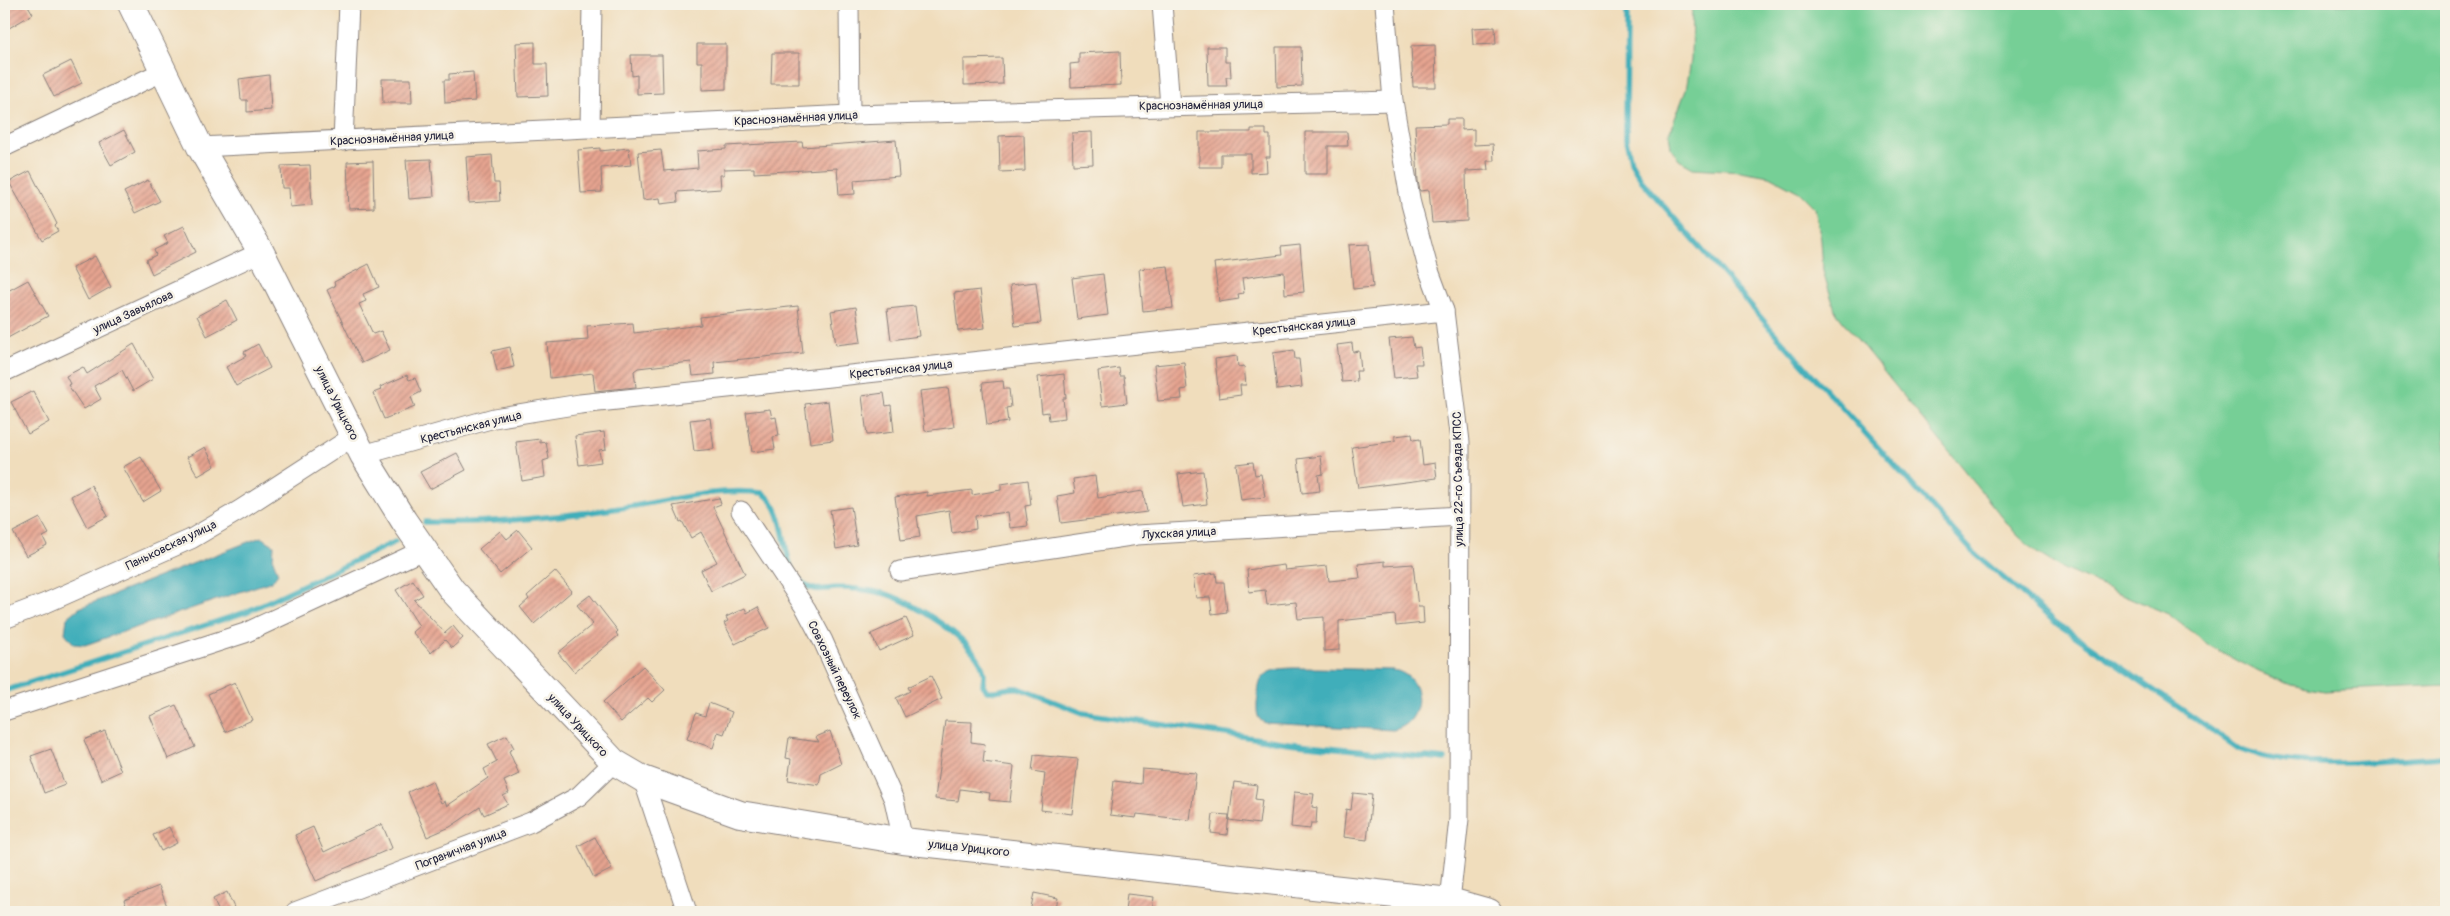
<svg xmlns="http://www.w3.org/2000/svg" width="2450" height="916" viewBox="0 0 2450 916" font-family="Pangolin,sans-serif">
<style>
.grass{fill:#76cf96;stroke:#4c7868}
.water{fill:#3faeba;stroke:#30687a}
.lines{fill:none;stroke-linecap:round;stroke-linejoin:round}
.stream{stroke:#3faeba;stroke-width:5.5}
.building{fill:url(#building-hatch)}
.minor-casing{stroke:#89807c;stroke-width:21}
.secondary-casing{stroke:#89807c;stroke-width:28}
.minor{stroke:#fff;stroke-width:19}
.secondary{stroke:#fff;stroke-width:26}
.labels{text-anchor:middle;stroke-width:5;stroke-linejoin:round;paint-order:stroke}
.street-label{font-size:12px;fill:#22223b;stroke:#f7f3e8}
</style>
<defs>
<pattern id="building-hatch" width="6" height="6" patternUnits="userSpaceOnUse" patternTransform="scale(1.25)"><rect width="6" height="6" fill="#e6a490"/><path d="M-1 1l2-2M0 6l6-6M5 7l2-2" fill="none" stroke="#ba8577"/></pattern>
</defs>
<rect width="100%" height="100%" fill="#f7f3e8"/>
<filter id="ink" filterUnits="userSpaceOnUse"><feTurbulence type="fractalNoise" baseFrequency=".02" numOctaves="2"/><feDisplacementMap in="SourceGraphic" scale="10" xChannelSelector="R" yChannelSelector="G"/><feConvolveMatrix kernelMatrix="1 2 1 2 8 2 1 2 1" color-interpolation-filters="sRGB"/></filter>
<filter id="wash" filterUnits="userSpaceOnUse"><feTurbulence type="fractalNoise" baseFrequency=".0096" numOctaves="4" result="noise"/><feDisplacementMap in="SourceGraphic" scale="20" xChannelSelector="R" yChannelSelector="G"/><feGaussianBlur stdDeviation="1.12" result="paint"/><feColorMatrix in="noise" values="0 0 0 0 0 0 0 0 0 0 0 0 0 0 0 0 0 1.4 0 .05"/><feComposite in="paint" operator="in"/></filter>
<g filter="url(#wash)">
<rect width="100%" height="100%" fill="#f0ddbc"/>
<!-- grass -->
<polygon class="grass" points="1692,4 2446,4 2446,685 2324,691 2291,685 2259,672 2210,646 2168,614 2063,569 2037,553 2016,534 1836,313 1823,271 1821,240 1815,208 1799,192 1769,176 1741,171 1693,168 1679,160 1671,148 1669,134 1686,90 1691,60"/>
<!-- water -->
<g class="water">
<polygon points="261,537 274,545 273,560 278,573 272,581 85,645 74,644 65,633 67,618 79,608"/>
<path d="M1317,668L1393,670C1426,675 1426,724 1393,730L1265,723C1256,719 1257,712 1257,703C1258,696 1258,685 1261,679C1270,664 1302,669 1317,668Z"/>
</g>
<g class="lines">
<!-- stream -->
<g class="stream">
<path d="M1627,4L1626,140L1631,162L1642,181L1770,328L1972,551L2055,622L2239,749C2296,773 2384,760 2446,757"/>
<path d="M425,522C493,524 560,517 627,507C671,500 719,487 763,493C795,515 774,579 814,589C820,591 830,588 837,588C852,588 868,590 882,593C910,599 982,644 984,674C984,677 983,682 983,685L987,691C998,693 1007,686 1019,688L1083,713L1288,743L1445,759"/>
<polyline points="4,691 246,612 395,542"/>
</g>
</g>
<g id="blocks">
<!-- building -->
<g class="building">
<polygon points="4,4 27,4 33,14 4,31"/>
<polygon points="1495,27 1496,44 1473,45 1472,28"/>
<polygon points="535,42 535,64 547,64 548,96 518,97 516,43"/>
<polygon points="697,44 726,44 726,89 702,90 702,62 697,62"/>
<polygon points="1435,45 1436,87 1413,87 1411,46"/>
<polygon points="1207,47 1225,47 1225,62 1230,62 1231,77 1226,77 1227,86 1208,86"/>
<polygon points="1276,47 1301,47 1302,86 1277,87"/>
<polygon points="1120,51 1121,85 1071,87 1070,64 1079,63 1079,53"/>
<polygon points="772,53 799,53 799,84 771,84"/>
<polygon points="631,55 662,55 663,93 637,94 637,75 632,76"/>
<polygon points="1002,58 1003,84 964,85 964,59"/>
<polygon points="71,61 82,83 54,97 43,75"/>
<polygon points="473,72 475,101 445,103 444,80 449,80 449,74"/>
<polygon points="269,75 271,110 247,112 247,100 241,100 239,79"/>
<polygon points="382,79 411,79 412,103 383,103"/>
<polygon points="1447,119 1462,119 1462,130 1474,129 1474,145 1493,144 1494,161 1487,161 1488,170 1466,171 1467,221 1432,223 1429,190 1420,191 1418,181 1415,125 1447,124"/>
<polygon points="1251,129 1266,129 1266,135 1270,135 1270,157 1266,157 1267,172 1251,173 1251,154 1221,154 1221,167 1199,167 1199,132 1251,132"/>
<polygon points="124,130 135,152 111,165 99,143"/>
<polygon points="1092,132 1093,164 1073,165 1072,133"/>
<polygon points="1305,132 1347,132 1348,146 1328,146 1328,174 1305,174"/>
<polygon points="1024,135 1025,171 1000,172 999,136"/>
<polygon points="896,140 899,176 854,180 855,194 839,195 837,168 754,173 754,168 724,169 724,175 720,175 721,189 677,192 678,202 661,204 660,198 643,200 638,152 661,150 664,171 698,168 697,151 726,149 726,146 802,142 803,147"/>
<polygon points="600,148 600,151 629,148 631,165 601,168 602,192 581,193 578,150"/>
<polygon points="492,155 494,183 499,183 500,201 469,203 466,157"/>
<polygon points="431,159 434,197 409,199 406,160"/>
<polygon points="373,161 374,208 349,209 347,162"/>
<polygon points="310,165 312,205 290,207 289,188 282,188 281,166"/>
<polygon points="30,171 57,224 55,226 58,231 42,240 9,182"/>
<polygon points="148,180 160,201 135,213 124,192"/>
<polygon points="184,226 196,252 152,274 146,260 156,255 154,250 168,243 164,236"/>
<polygon points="1369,244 1373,287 1353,289 1349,245"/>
<polygon points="1300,245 1304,292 1285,294 1284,272 1242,278 1244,293 1238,294 1239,299 1219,302 1214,263 1282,255 1281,247"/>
<polygon points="95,256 111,287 88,300 72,268"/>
<polygon points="369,264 379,287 363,294 366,301 359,304 373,334 381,331 390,350 362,363 327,290 335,286 334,282"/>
<polygon points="1168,266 1173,308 1143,311 1139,269"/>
<polygon points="1103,274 1108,315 1077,319 1072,278"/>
<polygon points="28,280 48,316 4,340 4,293"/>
<polygon points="1036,282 1041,323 1015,326 1010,285"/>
<polygon points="980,290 985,328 958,331 954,293"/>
<polygon points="227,300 237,320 207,336 197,316"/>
<polygon points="798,306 803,353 714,362 715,374 693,376 691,362 638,368 634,371 636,387 604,390 595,391 593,373 550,378 547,343 588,340 587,326 633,323 634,333 701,325 700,317"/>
<polygon points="915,306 919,336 891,340 887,309"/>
<polygon points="856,307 861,342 836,345 831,311"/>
<polygon points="1412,337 1414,348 1420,347 1422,364 1415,364 1417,376 1394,378 1389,339"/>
<polygon points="1352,343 1353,352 1359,351 1361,371 1356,371 1357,381 1342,382 1337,345"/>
<polygon points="134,344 153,379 133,391 122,370 94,386 101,399 84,409 68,385 70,384 66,376 83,367 87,374"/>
<polygon points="258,344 270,368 236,386 226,367 246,356 244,352"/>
<polygon points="510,347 514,367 497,371 492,351"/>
<polygon points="1294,350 1295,359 1299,359 1302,387 1277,390 1273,353"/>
<polygon points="1237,356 1238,367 1244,366 1246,385 1240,385 1241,395 1219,398 1215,359"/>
<polygon points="1184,362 1187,389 1181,390 1182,399 1158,401 1154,365"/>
<polygon points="1119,368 1120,376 1124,376 1127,403 1102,406 1098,371"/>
<polygon points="1064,374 1066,398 1063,398 1065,418 1049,420 1048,412 1042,413 1038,377"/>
<polygon points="407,375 409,380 415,378 421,392 411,397 415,407 384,419 373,393 381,390 380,387"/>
<polygon points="1003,381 1004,389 1009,389 1011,407 1006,408 1008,422 987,425 982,383"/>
<polygon points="948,388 954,427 925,431 920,391"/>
<polygon points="33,391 49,422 28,434 11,402"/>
<polygon points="884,393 886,406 891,405 894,432 867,435 862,396"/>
<polygon points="828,401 833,440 810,443 805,404"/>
<polygon points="770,409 772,418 776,417 779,436 773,437 775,449 752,452 746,412"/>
<polygon points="710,418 714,449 694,451 690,420"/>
<polygon points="604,432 606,449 599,450 601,462 579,465 575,436"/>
<polygon points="1412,434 1413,440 1420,439 1423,465 1435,463 1437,478 1358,488 1352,447 1395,441 1395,436"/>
<polygon points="540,439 540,443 546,442 549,459 543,461 545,477 522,481 516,442"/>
<polygon points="205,447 215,466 198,476 187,457"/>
<polygon points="457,453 466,470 430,489 420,472"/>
<polygon points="1321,456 1323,474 1318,475 1320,491 1302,493 1298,459"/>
<polygon points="141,457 161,491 143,502 123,467"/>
<polygon points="1253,462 1255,475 1261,474 1265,497 1241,500 1236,464"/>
<polygon points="1203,471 1207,504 1183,507 1178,474"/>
<polygon points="1095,476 1098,498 1143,491 1147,512 1061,523 1057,496 1075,493 1073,479"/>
<polygon points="1028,480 1031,505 1025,506 1028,526 1010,528 1008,512 975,516 976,529 952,533 949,510 917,516 920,537 901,540 895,497 927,492 927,496 972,490 972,495 1001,490 1001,484"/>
<polygon points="91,485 108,516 87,527 71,496"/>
<polygon points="719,498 721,504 713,507 745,574 711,591 701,570 717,562 701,532 691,538 682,521 680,522 673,506"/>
<polygon points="851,507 857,545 836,549 830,510"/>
<polygon points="40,518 49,534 43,537 47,545 26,556 13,532"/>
<polygon points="518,530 532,547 500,574 479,549 500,531 507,539"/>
<polygon points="1385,561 1385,566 1413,564 1418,607 1423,607 1424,623 1396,626 1395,615 1339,621 1339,650 1324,651 1324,617 1298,619 1296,602 1267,605 1265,590 1249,592 1247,570 1284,565 1285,570 1327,566 1329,581 1360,578 1358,564"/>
<polygon points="555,571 572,591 534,624 520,607 529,599 527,596"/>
<polygon points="1216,573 1217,582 1224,582 1227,612 1212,614 1210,597 1196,598 1193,576"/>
<polygon points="413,580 423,595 414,600 445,633 453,626 463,638 452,648 445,640 431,653 412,632 419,626 396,590"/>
<polygon points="590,595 618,631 616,633 618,636 574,672 558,653 593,624 577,605"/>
<polygon points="758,607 769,628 735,644 724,623 728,621 726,617 745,608 747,613"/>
<polygon points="906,618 914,635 879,651 871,634"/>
<polygon points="643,666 665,690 652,702 648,698 621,722 603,702"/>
<polygon points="931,676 942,699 905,717 896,698 910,691 908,687"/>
<polygon points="235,682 252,720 225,732 208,694"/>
<polygon points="709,703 732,712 724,734 718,732 713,748 687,739 696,713 705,716"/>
<polygon points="176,705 195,747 168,759 150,716"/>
<polygon points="945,721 972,722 971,742 985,744 983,762 1014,766 1010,802 989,800 990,793 960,789 958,801 935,799"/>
<polygon points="105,731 121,771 101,780 84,740"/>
<polygon points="830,731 841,764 821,774 819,785 788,780 791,759 786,758 789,738 819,742 816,737"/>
<polygon points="507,735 514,748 509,751 519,774 504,781 509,793 503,796 508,804 484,815 480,807 450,827 427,837 408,792 432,781 441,803 445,801 447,806 488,778 484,769 497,762 488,744"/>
<polygon points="51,749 65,785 44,793 31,756"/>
<polygon points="1034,755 1078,759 1072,814 1041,810 1045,773 1032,771"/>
<polygon points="1142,769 1196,773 1190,820 1137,814 1136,818 1110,815 1114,781 1141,784"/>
<polygon points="1234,782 1257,785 1255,799 1262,800 1259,824 1229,820"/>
<polygon points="1294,792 1314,794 1312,807 1317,808 1316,823 1311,823 1310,829 1291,827"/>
<polygon points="1353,793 1372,795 1367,840 1343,837 1346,809 1351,810"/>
<polygon points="1213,814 1229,815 1227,835 1211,833"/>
<polygon points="382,824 392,848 316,881 295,835 313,827 324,852"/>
<polygon points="169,827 177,843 161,851 153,835"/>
<polygon points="595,837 612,869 594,878 578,846"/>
<polygon points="159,886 167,906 150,912 129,912 124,900"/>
<polygon points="227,892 236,912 219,912 213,899"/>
<polygon points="1034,893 1058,898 1055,912 1030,912"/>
<polygon points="1127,894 1154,897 1152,912 1125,912"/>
</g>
</g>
</g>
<g filter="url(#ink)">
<use href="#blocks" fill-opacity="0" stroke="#89807c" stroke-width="1"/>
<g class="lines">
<!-- minor casing -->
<g class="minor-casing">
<g id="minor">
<polyline points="849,4 850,115"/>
<polyline points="1162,4 1170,106"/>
<polyline points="1385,4 1393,101 1411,204 1428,268 1444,311 1460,442 1459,819 1450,901 1446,912"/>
<polyline points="590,128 592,4"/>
<polyline points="343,141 349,4"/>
<polyline points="4,147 164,71"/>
<polyline points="200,147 850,115 1393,101"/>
<polyline points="4,372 261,252"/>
<polyline points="363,455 494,418 580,404 1444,311"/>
<polyline points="741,511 806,609 823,641 894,800 903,841"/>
<polyline points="900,571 1137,535 1460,516"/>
<polyline points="4,619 46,603 191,539 240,510 354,436"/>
<polyline points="4,711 245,633 423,550"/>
<polyline points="643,779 687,912"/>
<polyline points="295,912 531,822 579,796 614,762"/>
</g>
</g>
<!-- secondary casing -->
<g class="secondary-casing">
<polyline id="secondary" points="131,4 200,147 261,252 363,455 404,521 452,590 614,762 643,779 740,814 903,841 1450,901 1489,912"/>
</g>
<!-- minor -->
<use href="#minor" class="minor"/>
<!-- secondary -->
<use href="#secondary" class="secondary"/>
</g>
</g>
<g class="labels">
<!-- street labels -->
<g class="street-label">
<text transform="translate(1201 105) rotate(-1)" y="4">Краснознамённая улица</text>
<text transform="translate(796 118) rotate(-3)" y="4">Краснознамённая улица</text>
<text transform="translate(392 138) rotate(-3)" y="4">Краснознамённая улица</text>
<text transform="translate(133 312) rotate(-25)" y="4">улица Завьялова</text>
<text transform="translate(1304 326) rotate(-6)" y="4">Крестьянская улица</text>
<text transform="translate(901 369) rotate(-6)" y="4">Крестьянская улица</text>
<text transform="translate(337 403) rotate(63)" y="4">улица Урицкого</text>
<text transform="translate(471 427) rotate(-14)" y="4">Крестьянская улица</text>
<text transform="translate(1458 479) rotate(-91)" y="4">улица 22-го Съезда КПСС</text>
<text transform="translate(1179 533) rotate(-3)" y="4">Лухская улица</text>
<text transform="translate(171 545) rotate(-26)" y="4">Паньковская улица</text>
<text transform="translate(835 670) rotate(64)" y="4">Совхозный переулок</text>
<text transform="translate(578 725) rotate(47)" y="4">улица Урицкого</text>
<text transform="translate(969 848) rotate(6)" y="4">улица Урицкого</text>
<text transform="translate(461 849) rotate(-21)" y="4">Пограничная улица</text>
</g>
</g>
<!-- margin -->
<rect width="2450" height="916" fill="none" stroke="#f7f3e8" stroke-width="20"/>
</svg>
